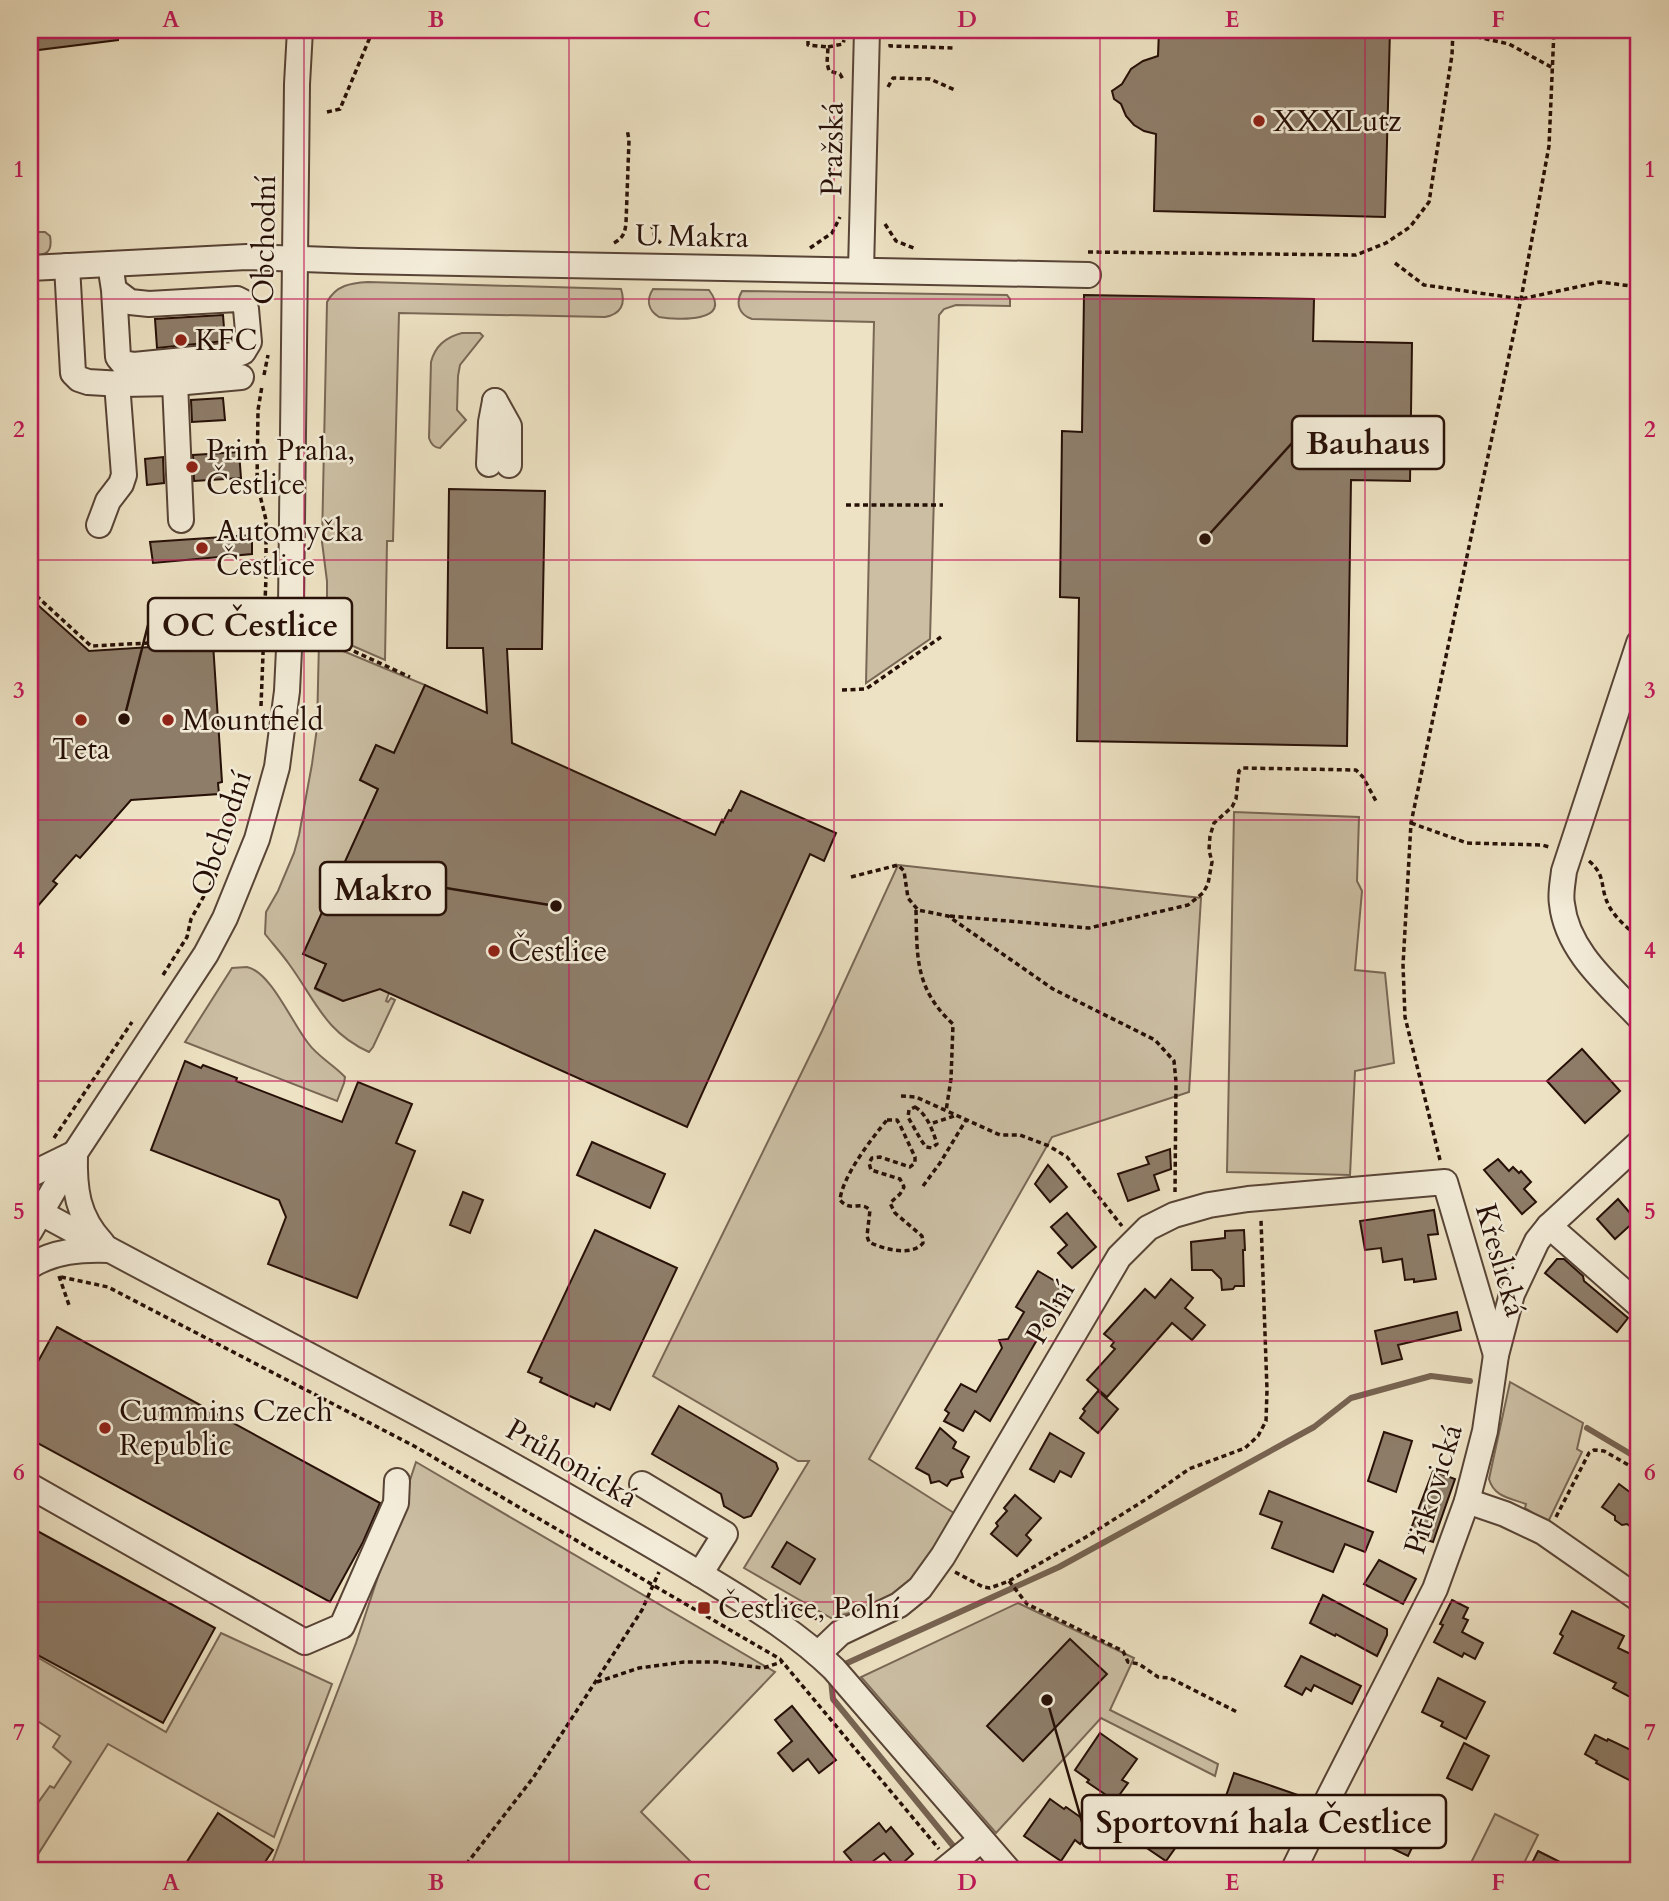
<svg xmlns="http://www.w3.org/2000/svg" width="1669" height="1901" viewBox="0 0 1669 1901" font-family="Cardo,serif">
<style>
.green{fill:#cbbea3;stroke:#796755;stroke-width:2}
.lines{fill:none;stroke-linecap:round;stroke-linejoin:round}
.stream{stroke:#766351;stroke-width:6}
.building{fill:#8e7d69;stroke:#271007;stroke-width:2}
.minor-casing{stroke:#584436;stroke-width:28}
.path{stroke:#271007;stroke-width:3.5;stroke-dasharray:5 3.5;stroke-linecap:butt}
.minor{stroke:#f3ecd8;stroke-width:24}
.grid{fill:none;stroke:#c2185b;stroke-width:2;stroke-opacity:0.55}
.poi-dot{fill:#8f2418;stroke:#f3ecd8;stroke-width:2.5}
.labels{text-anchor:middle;stroke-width:5;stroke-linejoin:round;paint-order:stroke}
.poi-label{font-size:30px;fill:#271007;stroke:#f3ecd8;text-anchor:start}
.street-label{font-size:30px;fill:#271007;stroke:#f3ecd8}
.leader{fill:none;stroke:#271007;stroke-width:2.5}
.callout-dot{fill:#271007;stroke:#f3ecd8;stroke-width:2.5}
.callout{fill:#f3ecd8;stroke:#271007;stroke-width:2.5}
.callout-label{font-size:32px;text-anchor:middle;font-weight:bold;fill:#271007}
.neatline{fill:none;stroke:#c2185b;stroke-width:2.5}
.grid-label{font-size:23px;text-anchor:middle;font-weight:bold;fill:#c2185b}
</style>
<rect width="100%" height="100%" fill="#ede2c3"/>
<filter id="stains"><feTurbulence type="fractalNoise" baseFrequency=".00286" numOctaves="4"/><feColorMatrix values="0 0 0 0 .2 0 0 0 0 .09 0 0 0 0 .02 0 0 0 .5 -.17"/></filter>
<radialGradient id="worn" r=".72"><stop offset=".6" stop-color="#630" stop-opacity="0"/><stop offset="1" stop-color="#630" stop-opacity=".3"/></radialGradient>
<!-- green -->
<g class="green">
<path d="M30,232H45L50,236C53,253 46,255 30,257Z"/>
<path d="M368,282L621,289C626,304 621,314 605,317L399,313L393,541H387L385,660L330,636V613H327V581L322,542L327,302C336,285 351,283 368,282Z"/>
<path d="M653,289L709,290C734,323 677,320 659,317C648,310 646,300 653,289Z"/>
<path d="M742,291L1007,295L1010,299V306L956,305L944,309L939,315L930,639L866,683L874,322L752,319C739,315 735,303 742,291Z"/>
<path d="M462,333H480L483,336L460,365L458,376L457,410L466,420L440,448C434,448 431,444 429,438L431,362C435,346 446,337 462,333Z"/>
<path d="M319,641L425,685L394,753L376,745L360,780L378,789L304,954L326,964L315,989L343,1001L368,993L372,985L389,993L386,1001L388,1002L391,998L395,1000L373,1047L369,1052C325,1032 316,1001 289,964C282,954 273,944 265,934L266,912L278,891L294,853L299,835L312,764L317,728Z"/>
<polygon points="1234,812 1359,817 1357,881 1362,891 1355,970 1385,973 1394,1063 1355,1071 1350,1175 1227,1172"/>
<polygon points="898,865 1201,898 1189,1092 1052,1137 869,1459 954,1513 934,1550 905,1587 871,1607 831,1618 744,1568 809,1461 798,1461 653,1376 822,1031"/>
<path d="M247,967C271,972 292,1023 308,1043C318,1057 333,1064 345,1077L344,1083L337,1101L185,1042L232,968Z"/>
<path d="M1510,1382L1583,1423L1577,1449L1582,1452L1548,1522L1525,1508L1526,1504C1510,1498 1494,1497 1489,1479Z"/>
<polygon points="416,1462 775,1672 641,1812 700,1871 269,1871 356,1643"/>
<polygon points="1018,1603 1134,1658 1110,1710 1218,1764 1215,1776 1101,1718 996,1833 861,1677"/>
<polygon points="221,1633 332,1684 274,1837 108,1744 30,1867 30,1806 33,1801 37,1804 50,1786 54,1788 71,1762 53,1747 60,1736 30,1716 30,1653 166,1732"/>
<polygon points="1495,1814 1538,1835 1520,1871 1467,1871"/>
</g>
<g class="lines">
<!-- stream -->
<g class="stream">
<polyline points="1587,1428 1639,1459"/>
<polyline points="845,1664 1059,1567 1314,1427 1351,1398 1431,1376 1470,1381"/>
<polyline points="831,1680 833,1699 954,1847"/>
</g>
</g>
<!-- building -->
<g class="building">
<polygon points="30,30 118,30 118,40 30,51"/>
<polygon points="1159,30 1390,30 1385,217 1154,211 1156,134 1144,131 1134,125 1126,116 1121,104 1114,99 1112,91 1122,84 1131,69 1143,61 1158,56"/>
<polygon points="1084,295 1314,299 1313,341 1412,343 1410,481 1351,480 1347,746 1077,741 1079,598 1060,597 1062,431 1082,432"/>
<polygon points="223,315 225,341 157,348 155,319"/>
<polygon points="223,398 225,420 192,422 191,400"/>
<polygon points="239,452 241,478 194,481 193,455"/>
<polygon points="163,457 164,483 147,485 145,459"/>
<polygon points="449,489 545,491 542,649 507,649 512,743 715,835 722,820 723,822 729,810 731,811 741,791 836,833 824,861 810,854 687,1127 380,989 343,1001 315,988 326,964 303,954 378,789 360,780 376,745 394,753 425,685 487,713 483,648 447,648"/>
<polygon points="252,535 252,554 153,563 150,542"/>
<polygon points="30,598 89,651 213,643 222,782 218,783 219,794 131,800 80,858 76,855 53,881 57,884 30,915"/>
<polygon points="1582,1049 1620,1091 1585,1123 1547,1081"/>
<polygon points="185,1061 201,1068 203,1065 237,1078 236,1081 342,1122 358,1082 412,1104 396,1143 415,1151 357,1298 268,1264 286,1217 279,1200 151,1150"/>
<polygon points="592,1142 665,1174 650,1208 577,1175"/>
<polygon points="1170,1149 1171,1169 1154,1175 1159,1190 1128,1201 1118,1174 1149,1164 1146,1157"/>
<polygon points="1498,1159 1509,1171 1513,1167 1519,1173 1521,1171 1531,1182 1524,1189 1536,1202 1522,1214 1484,1170"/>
<polygon points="1048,1165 1067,1187 1050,1202 1035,1184"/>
<polygon points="463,1192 483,1200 470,1233 450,1225"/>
<polygon points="1618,1199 1636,1220 1615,1239 1597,1219"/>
<polygon points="1434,1210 1438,1234 1428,1235 1436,1279 1414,1282 1414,1279 1405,1280 1402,1259 1383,1262 1381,1248 1365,1250 1360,1221"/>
<polygon points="1067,1213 1096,1247 1072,1268 1058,1253 1067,1245 1051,1227"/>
<polygon points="595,1230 677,1268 610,1410 596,1403 594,1407 574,1398 540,1382 542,1378 528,1372"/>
<polygon points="1244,1230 1245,1250 1243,1250 1244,1286 1235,1286 1233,1289 1222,1290 1221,1279 1212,1270 1192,1270 1191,1242 1225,1238 1225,1231"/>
<polygon points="1557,1259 1564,1259 1583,1276 1584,1281 1628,1318 1617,1332 1545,1273"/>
<polygon points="1038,1271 1067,1288 990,1421 975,1411 963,1431 944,1421 949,1413 945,1410 961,1384 976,1392 1002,1348 999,1340 1008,1339 1024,1312 1016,1307"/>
<polygon points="1171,1279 1193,1298 1185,1308 1205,1325 1192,1340 1172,1323 1107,1397 1087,1380 1115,1349 1111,1346 1114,1342 1104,1334 1145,1289 1155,1298"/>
<polygon points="1457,1312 1461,1330 1398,1345 1402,1359 1382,1364 1375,1331"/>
<polygon points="57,1327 380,1503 363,1542 330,1602 30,1439 30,1376"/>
<polygon points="1098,1391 1118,1409 1098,1433 1080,1418 1085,1411 1083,1409"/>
<polygon points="679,1406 776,1463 778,1469 751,1516 744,1518 724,1506 721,1494 652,1454"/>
<polygon points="940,1428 956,1442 953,1448 969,1457 961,1471 963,1477 951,1480 947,1486 939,1481 931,1483 929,1475 916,1468"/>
<polygon points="1384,1432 1412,1441 1396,1492 1368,1481"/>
<polygon points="1050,1433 1084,1453 1071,1477 1060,1471 1054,1482 1030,1469"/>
<polygon points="1433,1471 1455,1479 1433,1542 1409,1534"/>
<polygon points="1619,1484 1639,1499 1639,1533 1627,1524 1622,1525 1615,1520 1615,1516 1602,1507"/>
<polygon points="1269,1491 1373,1532 1365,1552 1345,1544 1333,1572 1272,1548 1282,1522 1260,1514"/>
<polygon points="1015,1495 1041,1518 1026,1535 1031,1540 1017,1556 991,1534 998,1526 996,1523 1007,1511 1004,1508"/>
<polygon points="30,1527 215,1628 163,1723 30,1651"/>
<polygon points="787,1542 815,1559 800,1584 772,1567"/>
<polygon points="1379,1560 1416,1579 1403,1604 1364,1584"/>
<polygon points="1323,1595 1387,1629 1387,1635 1377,1656 1336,1634 1335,1636 1310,1623"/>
<polygon points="1452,1600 1468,1608 1463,1618 1468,1620 1462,1632 1483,1643 1475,1659 1464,1653 1462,1657 1434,1642 1443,1625 1440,1624"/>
<polygon points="1572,1611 1624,1636 1618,1648 1639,1658 1639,1680 1630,1697 1613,1688 1616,1683 1554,1653 1563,1636 1560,1634"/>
<polygon points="1070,1639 1107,1674 1023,1761 987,1726"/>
<polygon points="1301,1656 1361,1686 1352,1704 1314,1685 1311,1691 1306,1688 1302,1695 1285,1686"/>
<polygon points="1438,1678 1485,1702 1466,1739 1441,1726 1443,1722 1422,1712"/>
<polygon points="792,1706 836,1760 819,1773 808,1759 793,1771 778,1753 792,1741 775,1720"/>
<polygon points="1100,1733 1137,1759 1122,1780 1128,1783 1115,1801 1087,1782 1089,1780 1075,1770"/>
<polygon points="1595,1735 1607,1741 1608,1739 1639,1754 1639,1775 1635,1783 1596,1763 1597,1761 1585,1754"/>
<polygon points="1464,1743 1489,1756 1472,1790 1447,1778"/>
<polygon points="1234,1773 1301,1796 1288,1830 1241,1814 1239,1822 1219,1816"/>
<polygon points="1380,1796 1426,1819 1408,1856 1383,1844 1385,1839 1364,1829"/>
<polygon points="1050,1799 1064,1809 1066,1807 1093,1826 1080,1844 1075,1840 1061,1861 1024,1836"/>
<polygon points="1153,1806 1188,1830 1166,1861 1132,1838"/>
<polygon points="218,1813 273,1850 259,1871 181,1871"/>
<polygon points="879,1823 886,1832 891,1827 913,1854 897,1868 884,1853 860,1871 844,1852"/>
<polygon points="1538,1851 1578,1871 1528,1871"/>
</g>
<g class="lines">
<!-- minor casing -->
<g class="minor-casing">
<g id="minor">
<polyline points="110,264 114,290 118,357 123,363 134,365 235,355 243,352 249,342 246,309 243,302 237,299 149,304 130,302 114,290"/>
<polyline points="67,266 73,373 79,379 88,382 122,384 175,383 241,377"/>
<polyline points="30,268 247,257 358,261 1088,275"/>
<polyline points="861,270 867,30"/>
<polyline points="175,383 181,520"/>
<polyline points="495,401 509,426 509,465"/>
<polyline points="489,464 491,422 495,401"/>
<polyline points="99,525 108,501 121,484 124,475 117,383"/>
<path d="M1639,643L1564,871C1563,881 1560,894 1562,904C1567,951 1609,985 1639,1017"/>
<path d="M75,1153C74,1189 77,1216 102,1243"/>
<polyline points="30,1175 75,1153"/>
<path d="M30,1207C219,1310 413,1406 599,1515C639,1538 679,1561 718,1585C759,1610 799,1635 834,1669L1009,1871"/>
<polyline points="1549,1226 1639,1305"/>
<polyline points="30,1231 75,1153 206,954 225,918 257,839 277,767 287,691 291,608 297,84 300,30"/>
<path d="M30,1266C54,1251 81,1249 109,1250"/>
<polyline points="642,1484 725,1534 700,1574"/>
<polyline points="30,1486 305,1642 342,1626 396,1503 397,1481"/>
<polyline points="1467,1501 1505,1514 1543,1532 1639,1599"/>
<polyline points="818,1654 840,1633 899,1605 920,1588 943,1556 1119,1257 1148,1228 1174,1215 1209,1205 1248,1199 1445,1182 1496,1355"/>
<polyline points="943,1871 981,1840"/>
<polyline points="1293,1871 1329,1797 1435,1589 1467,1501 1485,1431 1496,1355 1512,1294 1537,1241 1549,1226 1639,1143"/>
</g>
</g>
<!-- path -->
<g class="path">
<polyline points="458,30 459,34 537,35 538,30"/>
<polyline points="680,30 808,33 808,45 828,47 827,63 829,71 840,74 844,81"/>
<polyline points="258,32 277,32"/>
<polyline points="1468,35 1509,44 1553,68"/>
<polyline points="890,44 890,46 956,48"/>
<polyline points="828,47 843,44 844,40"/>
<polyline points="888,87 893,78 930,79 955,90"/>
<polyline points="327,112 340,109 373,30"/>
<polyline points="885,224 896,241 916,249"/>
<polyline points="650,226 652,226 655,238 663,245"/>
<path d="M614,243C623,238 625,233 626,223L629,140L627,129"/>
<polyline points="810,248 832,233 840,217"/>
<polyline points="1088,252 1356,255 1386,243 1410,227 1429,202 1452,55 1453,30"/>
<polyline points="1395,263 1424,285 1521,299 1600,282 1639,287"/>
<polyline points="264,375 268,355"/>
<polyline points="846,505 943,505"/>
<polyline points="30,590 91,646 264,637"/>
<polyline points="323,637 410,677"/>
<polyline points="842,690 866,689 941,637"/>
<polyline points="261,706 266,577 266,520 257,483 258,410 262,386"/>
<polyline points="1411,823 1467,843 1542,845 1549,847"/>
<path d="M1589,861C1607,876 1599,887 1609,906C1615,918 1629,929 1639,938"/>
<polyline points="851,877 898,865 904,871 908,898 918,910 948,916 1053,989 1155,1040 1174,1061 1176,1082 1175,1192"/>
<path d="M916,910C917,957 915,989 953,1024L951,1079L946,1111"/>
<polyline points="950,916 1089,928 1188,905 1203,893 1208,884 1212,862 1209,850 1210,836 1214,823 1232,807 1236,799 1239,771 1243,768 1356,770 1363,777 1377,803"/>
<polyline points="163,975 187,937 191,919 218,871"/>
<polyline points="901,1096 916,1097 1000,1135 1020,1135 1049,1146 1067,1157 1122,1226"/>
<path d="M915,1107C927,1114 933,1131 937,1144L932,1148L926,1147L921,1140L908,1117L909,1110Z"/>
<path d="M887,1120H897L900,1125L915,1157V1163L910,1167L880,1157L872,1158L869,1163L871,1170L900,1179L904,1187L900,1194L890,1203L895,1213L922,1236L923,1243C912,1257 882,1249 869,1242L867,1236L870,1210C860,1200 851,1213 840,1200C842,1177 872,1138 887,1120Z"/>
<polyline points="933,1123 954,1116"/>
<polyline points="54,1138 132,1022"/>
<polyline points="1440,1160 1405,1017 1403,965 1411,823 1521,299 1549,146 1554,30"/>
<polyline points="923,1186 940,1163 966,1120"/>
<polyline points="59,1276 70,1308"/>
<polyline points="61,1277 108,1287 414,1446 780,1659 939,1849"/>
<polyline points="30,1294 35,1287"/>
<polyline points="1556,1517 1589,1453 1594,1450 1604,1451 1639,1471"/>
<polyline points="955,1572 983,1587 990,1588 1009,1581 1086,1537 1148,1498 1189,1469 1245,1448 1258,1436 1266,1421 1267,1390 1261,1220"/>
<polyline points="1009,1581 1027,1604 1123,1651 1128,1662 1139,1664 1158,1677 1170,1678 1237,1712"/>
<polyline points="791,1603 820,1621"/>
<polyline points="597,1682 639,1668 684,1662 717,1662 763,1668 782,1662"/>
<polyline points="30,1777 33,1780"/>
<polyline points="461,1871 533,1778 642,1610 659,1572"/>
</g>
<!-- minor -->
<use href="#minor" class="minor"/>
</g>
<!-- grid -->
<path class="grid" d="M304,30V1871M569,30V1871M834,30V1871M1100,30V1871M1365,30V1871M30,299H1639M30,560H1639M30,820H1639M30,1081H1639M30,1341H1639M30,1602H1639"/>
<!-- markers -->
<g class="poi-dot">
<circle cx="1259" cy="121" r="7"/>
<circle cx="181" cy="340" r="7"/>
<circle cx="192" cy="467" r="7"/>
<circle cx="202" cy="548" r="7"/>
<circle cx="81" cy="720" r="7"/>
<circle cx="168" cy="720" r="7"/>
<circle cx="494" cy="951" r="7"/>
<circle cx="105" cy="1428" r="7"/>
<rect x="697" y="1601" width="14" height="14" rx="3.5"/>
</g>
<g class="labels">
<!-- poi labels -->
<g class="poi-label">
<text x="1273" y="131">XXXLutz</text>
<text x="195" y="350">KFC</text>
<text x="206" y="460">Prim Praha,<tspan x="206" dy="34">Čestlice</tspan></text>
<text x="216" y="541">Automyčka<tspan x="216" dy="34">Čestlice</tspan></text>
<text x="182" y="730">Mountfield</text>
<text x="81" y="759" text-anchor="middle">Teta</text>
<text x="508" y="961">Čestlice</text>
<text x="119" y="1421">Cummins Czech<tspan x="119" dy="34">Republic</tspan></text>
<text x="718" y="1618">Čestlice, Polní</text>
</g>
<!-- street labels -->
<g class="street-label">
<text transform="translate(832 149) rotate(-89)" y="10">Pražská</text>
<text transform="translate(692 236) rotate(1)" y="10">U Makra</text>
<text transform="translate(264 240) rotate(-89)" y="10">Obchodní</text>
<text transform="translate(221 833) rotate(-71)" y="10">Obchodní</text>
<text transform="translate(1501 1260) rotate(74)" y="10">Křeslická</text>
<text transform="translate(1050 1312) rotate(-60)" y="10">Polní</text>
<text transform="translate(572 1463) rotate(30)" y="10">Průhonická</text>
<text transform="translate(1433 1489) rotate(-73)" y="10">Pitkovická</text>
</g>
</g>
<!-- callouts -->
<path class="leader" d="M1205 539L1292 443M124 719L148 625M556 906L446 888M1047 1700L1082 1822"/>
<g class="callout-dot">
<circle cx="1205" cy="539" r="7"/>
<circle cx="124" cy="719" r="7"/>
<circle cx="556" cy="906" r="7"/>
<circle cx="1047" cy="1700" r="7"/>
</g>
<g class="callout">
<rect x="1292" y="416" width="152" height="53" rx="7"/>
<rect x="148" y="598" width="204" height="53" rx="7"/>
<rect x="320" y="862" width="126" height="53" rx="7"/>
<rect x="1082" y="1795" width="364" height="53" rx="7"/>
</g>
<g class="callout-label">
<text x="1368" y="454">Bauhaus</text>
<text x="250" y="636">OC Čestlice</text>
<text x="383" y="900">Makro</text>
<text x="1264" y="1833">Sportovní hala Čestlice</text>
</g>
<!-- margin -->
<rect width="1669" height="1901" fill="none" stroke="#ede2c3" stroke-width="77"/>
<rect x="38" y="38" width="1592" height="1824" class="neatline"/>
<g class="grid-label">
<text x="171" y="27">A</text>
<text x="436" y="27">B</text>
<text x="702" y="27">C</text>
<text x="967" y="27">D</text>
<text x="1232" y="27">E</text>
<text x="1498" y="27">F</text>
<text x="19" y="177">1</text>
<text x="1650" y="177">1</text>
<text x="19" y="437">2</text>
<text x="1650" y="437">2</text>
<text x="19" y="698">3</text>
<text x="1650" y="698">3</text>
<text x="19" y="958">4</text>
<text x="1650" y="958">4</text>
<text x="19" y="1219">5</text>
<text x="1650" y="1219">5</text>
<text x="19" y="1480">6</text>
<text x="1650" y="1480">6</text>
<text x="19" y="1740">7</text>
<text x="1650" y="1740">7</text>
<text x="171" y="1890">A</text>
<text x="436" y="1890">B</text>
<text x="702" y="1890">C</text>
<text x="967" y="1890">D</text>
<text x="1232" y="1890">E</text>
<text x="1498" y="1890">F</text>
</g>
<rect width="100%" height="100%" filter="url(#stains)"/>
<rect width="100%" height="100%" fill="url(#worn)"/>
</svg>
